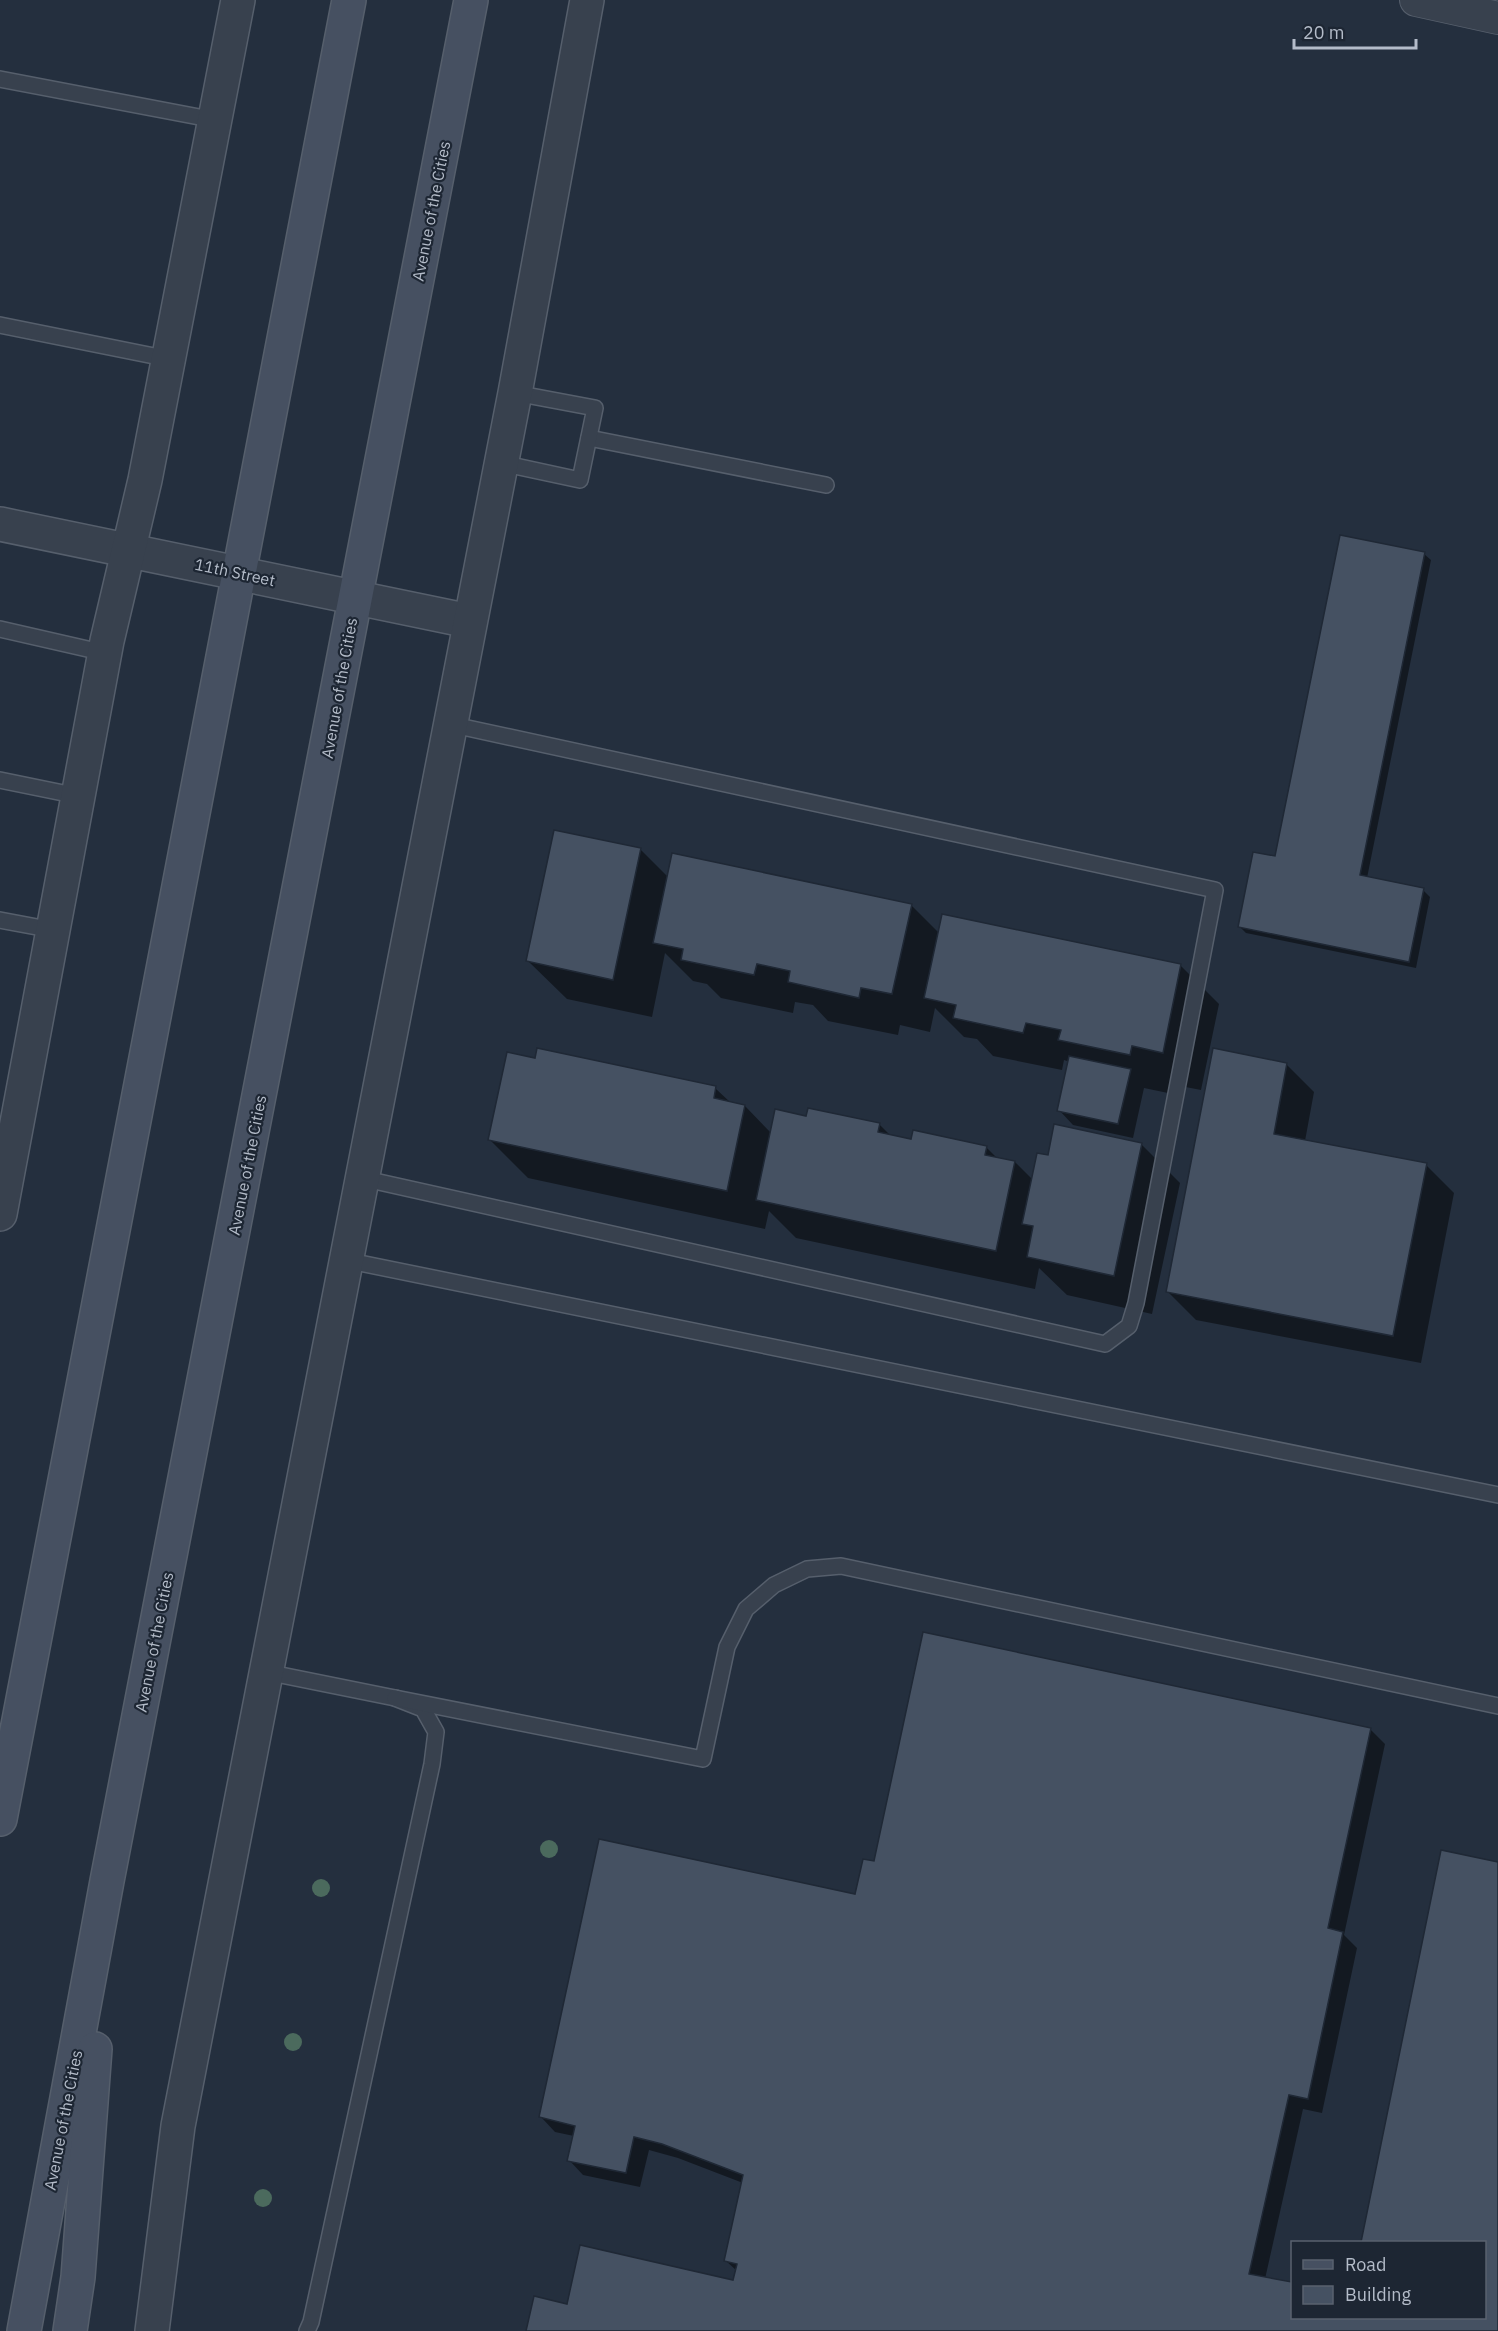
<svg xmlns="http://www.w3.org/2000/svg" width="1498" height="2331" viewBox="0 0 1498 2331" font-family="'IBM Plex Sans',sans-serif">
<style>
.shadow{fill:#0007}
.building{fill:#455162;stroke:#1f2835;stroke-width:1.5}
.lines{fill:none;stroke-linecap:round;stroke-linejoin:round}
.service-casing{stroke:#565f6c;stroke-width:18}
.minor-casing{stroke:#565f6c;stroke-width:34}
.tertiary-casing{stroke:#565f6c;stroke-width:36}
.secondary-casing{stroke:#565f6c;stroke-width:36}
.service{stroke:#38414e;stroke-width:15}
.minor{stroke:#38414e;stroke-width:32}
.tertiary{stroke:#38414e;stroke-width:33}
.secondary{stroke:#465061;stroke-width:33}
.tree{fill:#4b6a5d}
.labels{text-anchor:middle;stroke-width:4.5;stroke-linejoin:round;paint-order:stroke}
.street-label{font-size:16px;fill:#b4bcc9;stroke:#1d2633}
</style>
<rect width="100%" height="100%" fill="#242f3e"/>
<!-- shadow -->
<g class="shadow">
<polygon points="1424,554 1431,560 1367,878 1423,890 1430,897 1416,968 1246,933 1239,926 1276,858"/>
<polygon points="640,849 668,877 911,905 939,933 1180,965 1219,1004 1201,1090 1170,1084 1168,1093 1144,1088 1133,1138 1073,1125 1059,1110 1070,1062 1064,1060 1062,1070 993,1056 977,1039 964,1037 935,1008 930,1032 900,1025 898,1035 828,1021 813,1005 795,1002 793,1013 721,998 707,984 693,981 665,953 652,1017 567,999 528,961"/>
<polygon points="1286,1064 1314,1092 1305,1141 1426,1165 1454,1193 1421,1363 1196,1320 1168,1292"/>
<polygon points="715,1088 731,1103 745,1106 772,1134 808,1118 879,1124 892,1137 912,1141 986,1147 998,1159 1015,1162 1033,1180 1049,1157 1141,1144 1180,1183 1152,1314 1067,1295 1039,1268 1035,1289 796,1238 769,1211 765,1229 528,1178 490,1140"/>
<polygon points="1370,1729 1385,1744 1344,1935 1357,1948 1322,2113 1303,2109 1265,2279 1292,2284 1292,2318 1484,2318 1484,2242 1362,2242 1364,2227 1498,1864 1498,2331 528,2331 568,2306 735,2282 737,2271 726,2261 743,2183 678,2158 649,2150 640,2187 583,2175 569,2160 574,2136 555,2132 541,2117 857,1896 875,1863"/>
</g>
<!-- building -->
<g class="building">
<polygon points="1340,535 1425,552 1360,875 1424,888 1409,962 1238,927 1253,852 1275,856"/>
<polygon points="554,830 641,848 613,980 526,961"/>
<polygon points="672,853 912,904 892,994 861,988 859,998 788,982 790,971 757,964 754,975 681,960 683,949 653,943"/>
<polygon points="942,914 1181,964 1163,1053 1132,1046 1130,1055 1058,1040 1061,1030 1026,1023 1023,1033 953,1018 956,1005 924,998"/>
<polygon points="537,1048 716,1086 714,1098 745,1105 727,1191 488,1140 507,1052 535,1058"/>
<polygon points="1213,1048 1287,1063 1274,1134 1427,1163 1393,1336 1166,1292"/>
<polygon points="1069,1056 1131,1069 1118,1124 1057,1111"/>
<polygon points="808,1108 880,1123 878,1132 911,1139 913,1130 987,1146 985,1155 1015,1161 996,1251 756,1200 775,1109 806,1116"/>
<polygon points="1054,1124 1142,1143 1114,1276 1027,1257 1033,1226 1022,1224 1037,1153 1048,1155"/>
<polygon points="923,1632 1371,1728 1328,1928 1343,1932 1308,2099 1289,2095 1249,2274 1292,2282 1292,2318 1484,2318 1484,2242 1361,2242 1441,1850 1498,1862 1498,2331 526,2331 534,2296 567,2304 580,2245 733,2280 737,2264 724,2261 743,2175 662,2144 634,2137 626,2173 567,2161 575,2126 539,2117 599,1839 855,1894 863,1859 874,1861"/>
</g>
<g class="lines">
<!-- service casing -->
<g class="service-casing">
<g id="service">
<polyline points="0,79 215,120"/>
<polyline points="0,325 169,359"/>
<polyline points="589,438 826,485"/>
<polyline points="501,463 580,480 595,408 515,393"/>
<polyline points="0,629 105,653"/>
<polyline points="0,780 78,796"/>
<polyline points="0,920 53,930"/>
<polyline points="361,1178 1105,1344 1129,1326 1136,1303 1215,890 449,724"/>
<polyline points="345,1260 1498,1495"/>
<polyline points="266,1672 395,1698 423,1709 436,1732 432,1764 311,2322 307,2331"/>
<polyline points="395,1698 703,1759 727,1647 746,1609 774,1585 807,1569 841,1566 1498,1706"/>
</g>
</g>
<!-- minor casing -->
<g class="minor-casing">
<polyline id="minor" points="1416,0 1498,18"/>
</g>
<!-- tertiary casing -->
<g class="tertiary-casing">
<g id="tertiary">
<polyline points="0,524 469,621"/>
<polyline points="0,1214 107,641 145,480 238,0"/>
<polyline points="152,2331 178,2126 515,393 587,0"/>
</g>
</g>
<!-- secondary casing -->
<g class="secondary-casing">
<g id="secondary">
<polyline points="0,1819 349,0"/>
<polyline points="24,2331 107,1881 471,0"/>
<polyline points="70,2331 78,2277 95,2049"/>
</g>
</g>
<!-- service -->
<use href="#service" class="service"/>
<!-- minor -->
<use href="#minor" class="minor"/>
<!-- tertiary -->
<use href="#tertiary" class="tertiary"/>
<!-- secondary -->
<use href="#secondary" class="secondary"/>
</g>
<!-- trees -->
<g class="tree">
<circle cx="549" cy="1849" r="9"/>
<circle cx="321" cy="1888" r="9"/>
<circle cx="293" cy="2042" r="9"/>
<circle cx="263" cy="2198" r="9"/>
</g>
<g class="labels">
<!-- street labels -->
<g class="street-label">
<text transform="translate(431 211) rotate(-79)" y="6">Avenue of the Cities</text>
<text transform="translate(235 572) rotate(12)" y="6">11th Street</text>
<text transform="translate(339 688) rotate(-80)" y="6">Avenue of the Cities</text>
<text transform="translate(247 1165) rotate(-79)" y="6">Avenue of the Cities</text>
<text transform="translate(154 1642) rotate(-79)" y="6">Avenue of the Cities</text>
<text transform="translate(63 2120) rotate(-79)" y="6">Avenue of the Cities</text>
</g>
</g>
<!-- legend -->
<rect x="1291" y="2241" width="195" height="78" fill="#1d2633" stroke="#59626f" stroke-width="1.5"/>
<rect x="1303" y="2260" width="30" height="9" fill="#465061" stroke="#59626f" stroke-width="1.5"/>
<text x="1345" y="2271" font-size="18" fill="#b4bcc9">Road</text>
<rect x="1303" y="2286" width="30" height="18" fill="#455162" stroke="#59626f" stroke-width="1.5"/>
<text x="1345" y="2301" font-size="18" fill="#b4bcc9">Building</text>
<!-- scale -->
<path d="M1294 39v9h122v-9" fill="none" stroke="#b4bcc9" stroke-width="3"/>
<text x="1303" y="39" font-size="18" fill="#b4bcc9" stroke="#1d2633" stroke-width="4.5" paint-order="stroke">20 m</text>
</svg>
